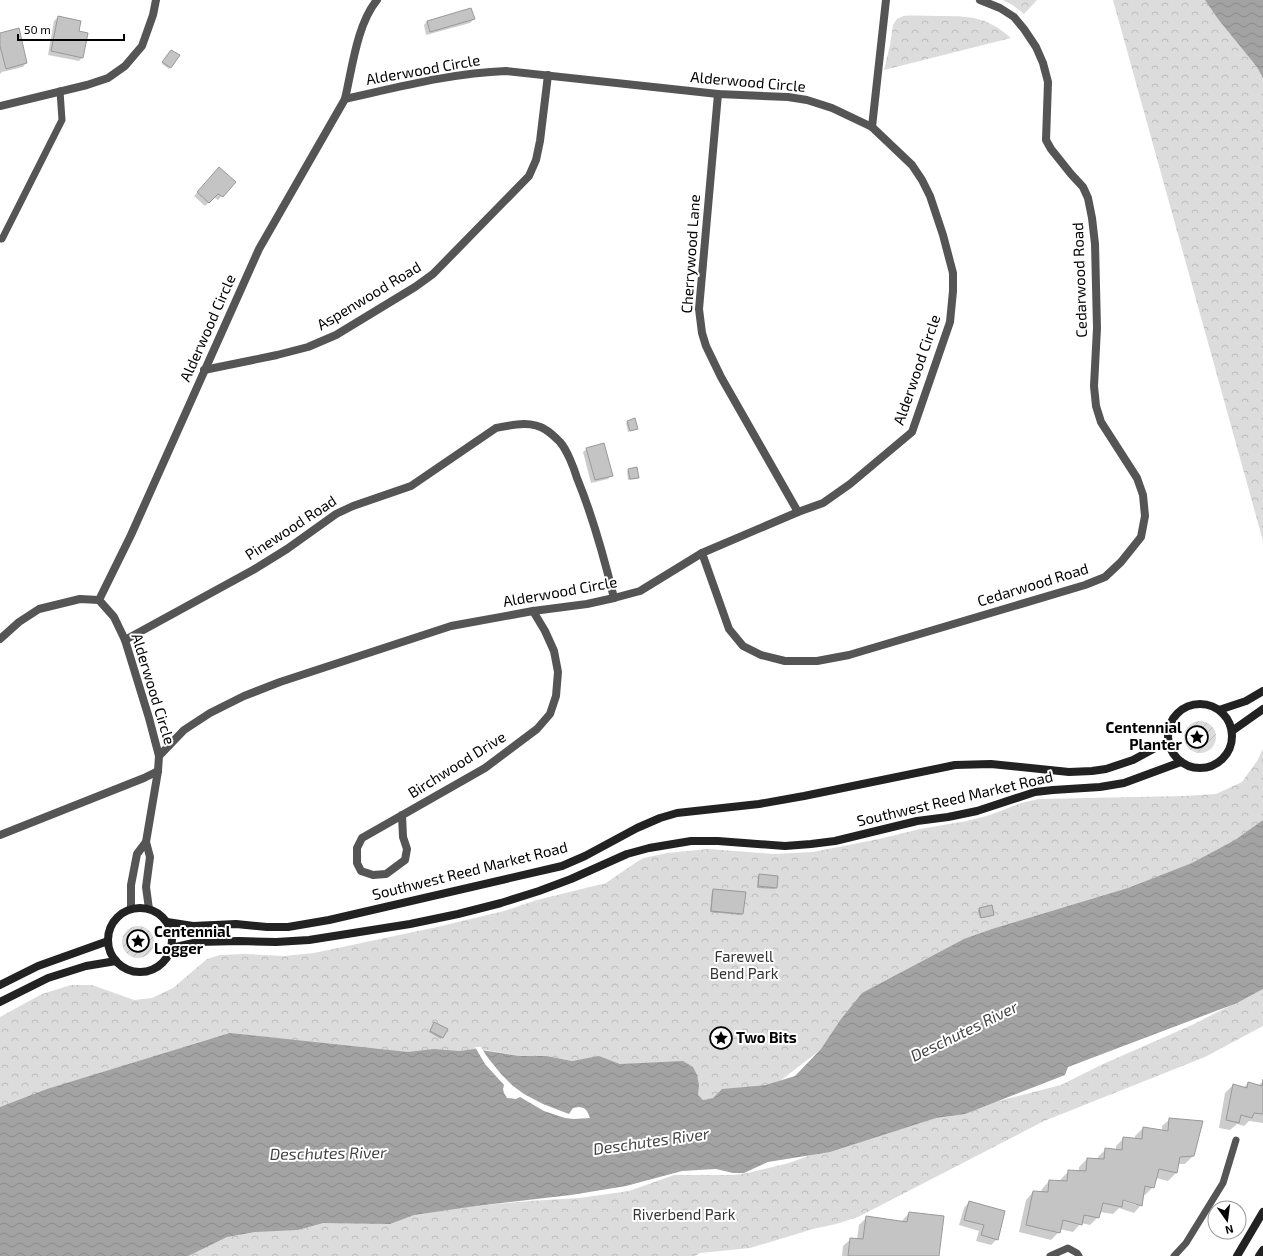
<svg xmlns="http://www.w3.org/2000/svg" width="1263" height="1256" viewBox="0 0 1263 1256" font-family="'Exo 2',sans-serif">
<style>
.park{fill:url(#park-crowns)}
.garden{fill:url(#garden-furrows)}
.water{fill:url(#water-waves)}
.pier{fill:#fff}
.shadow{fill:#0003;fill-rule:evenodd}
.building{fill:#c4c4c4;stroke:#999}
.lines{fill:none;stroke-linecap:round;stroke-linejoin:round}
.lane{stroke:#555;stroke-width:7}
.street{stroke:#555;stroke-width:8}
.secondary{stroke:#222;stroke-width:8}
.labels{text-anchor:middle;stroke-width:4;stroke-linejoin:round;paint-order:stroke}
.street-label{font-size:15px;fill:#000;stroke:#fff}
.poi-label{font-size:15px;font-weight:bold;fill:#000;stroke:#fff;text-anchor:start}
.park-label{font-size:15px;fill:#333;stroke:#fff}
.water-label{font-size:16px;font-style:italic;fill:#444;stroke:#fff}
</style>
<defs>
<pattern id="park-crowns" width="20" height="18" patternUnits="userSpaceOnUse"><rect width="20" height="18" fill="#dcdcdc"/><path d="M2 6a3 3 0 1 1 6 0M12 15a3 3 0 1 1 6 0" fill="none" stroke="#bbb"/></pattern>
<pattern id="garden-furrows" width="10" height="10" patternUnits="userSpaceOnUse"><rect width="10" height="10" fill="#dcdcdc"/><path d="M-1 1l2-2M0 10L10 0M9 11l2-2" fill="none" stroke="#bbb"/></pattern>
<pattern id="water-waves" width="16" height="10" patternUnits="userSpaceOnUse"><rect width="16" height="10" fill="#a3a3a3"/><path d="M0 5q4-4 8 0t8 0" fill="none" stroke="#8b8b8b"/></pattern>
</defs>
<rect width="100%" height="100%" fill="#fff"/>
<!-- park -->
<g class="park">
<polygon points="1003,0 1037,0 1024,14 1014,6"/>
<polygon points="1113,0 1227,0 1263,77 1263,541"/>
<path d="M903,16C914,15 926,16 938,16C969,16 986,16 1011,38L884,70L890,45L893,25L897,19Z"/>
<polygon points="1263,749 1263,839 859,1020 771,1088 703,1100 620,1064 598,1057 572,1061 547,1056 520,1056 486,1050 458,1051 0,1109 0,1017 42,994 71,985 92,985 134,1000 152,998 173,988 207,959 220,955 245,954 284,956 314,953 437,927 504,911 537,900 606,883 638,861 644,858 667,853 708,849 774,854 813,852 879,839 920,829 967,821 990,815 1021,803 1039,799 1184,796 1216,794 1242,782 1257,761"/>
<polygon points="1263,989 1263,1026 1205,1057 1044,1121 858,1217 836,1224 813,1229 750,1248 700,1253 695,1256 161,1256 245,1227 530,1201 579,1198 629,1191 674,1175 734,1175 748,1173 789,1163 865,1135 1061,1085 1103,1064 1192,1025"/>
</g>
<!-- garden -->
<g class="garden">
<circle cx="1200" cy="737" r="16"/>
<circle cx="138" cy="942" r="16"/>
</g>
<!-- water -->
<g class="water">
<polygon points="1205,0 1263,0 1263,78 1257,67 1218,19"/>
<polygon points="1263,820 1263,989 1237,1003 1068,1067 1065,1075 965,1114 936,1118 830,1152 768,1162 744,1173 733,1173 716,1169 682,1171 626,1186 571,1195 476,1206 414,1215 390,1224 323,1223 298,1230 255,1232 227,1237 188,1256 0,1256 0,1107 47,1089 230,1033 408,1052 434,1049 459,1051 475,1049 520,1056 547,1056 572,1061 599,1056 620,1064 683,1061 693,1067 697,1075 699,1085 698,1095 703,1100 713,1098 722,1089 766,1085 795,1076 821,1049 841,1019 862,993 964,939 992,929 1128,888 1192,863 1235,840"/>
</g>
<!-- pier -->
<polygon class="pier" points="475,1047 481,1047 488,1058 501,1074 513,1086 524,1094 543,1104 569,1114 573,1108 579,1107 584,1108 587,1111 590,1118 574,1119 565,1118 544,1111 520,1097 516,1099 507,1098 504,1093 503,1089 504,1085 485,1064"/>
<!-- shadow -->
<g class="shadow">
<polygon points="58,17 82,58 79,61 48,55 54,21"/>
<polygon points="474,19 470,23 426,35 424,25 427,21"/>
<polygon points="0,34 26,63 23,67 2,72 0,74"/>
<polygon points="169,52 170,67 169,69 162,64"/>
<polygon points="216,172 235,182 218,200 214,197 205,206 194,196"/>
<polygon points="634,420 637,428 628,432 626,423"/>
<polygon points="587,449 612,475 608,479 591,483 583,452"/>
<polygon points="629,470 637,477 636,479 628,480 627,471"/>
<polygon points="759,875 776,888 774,889 757,888 758,877"/>
<polygon points="714,890 742,914 741,915 710,912 712,891"/>
<polygon points="979,909 993,914 992,916 980,918 978,911"/>
<polygon points="433,1025 442,1037 441,1039 429,1032"/>
<polygon points="1263,1081 1263,1123 1249,1121 1244,1126 1237,1124 1230,1130 1219,1128 1225,1093 1233,1085 1243,1088 1248,1083 1258,1086"/>
<path d="M1170,1119L1193,1156L1185,1164H1177L1176,1173L1168,1181L1156,1178L1153,1187L1145,1195L1143,1194L1141,1205L1134,1213L1119,1208L1113,1214L1100,1212L1098,1217L1090,1225L1081,1223L1073,1232L1059,1229V1232L1051,1240L1019,1232L1026,1200L1033,1192H1041L1042,1189L1049,1181L1060,1182L1061,1179L1069,1171L1079,1172V1167L1087,1159L1098,1160V1157L1106,1149L1116,1150V1146L1124,1138L1135,1139V1136L1143,1128L1162,1131V1126ZM1119,1197L1136,1203V1205L1118,1199Z"/>
<polygon points="969,1202 997,1239 991,1245 976,1241 979,1231 959,1225 964,1208"/>
<polygon points="909,1213 938,1256 842,1256 843,1246 851,1239 857,1239 859,1225 867,1217 901,1222"/>
</g>
<!-- building -->
<g class="building">
<polygon points="471,8 475,19 430,32 427,21"/>
<polygon points="58,16 81,21 79,31 88,33 83,58 51,51"/>
<polygon points="19,28 27,63 6,69 0,46 0,33"/>
<polygon points="171,50 180,55 171,68 162,62"/>
<polygon points="219,167 236,182 223,197 218,194 209,203 197,192"/>
<polygon points="635,418 638,429 630,431 627,421"/>
<polygon points="604,443 613,476 595,480 586,448"/>
<polygon points="637,467 639,478 630,479 628,469"/>
<polygon points="759,874 778,876 777,888 758,886"/>
<polygon points="713,889 746,892 743,914 711,911"/>
<polygon points="992,905 994,915 981,918 979,908"/>
<polygon points="434,1022 448,1029 443,1038 430,1031"/>
<polygon points="1263,1079 1263,1114 1254,1113 1252,1118 1241,1115 1239,1123 1226,1120 1233,1084 1247,1088 1248,1082 1262,1086"/>
<polygon points="1169,1118 1203,1121 1194,1156 1180,1157 1177,1173 1159,1169 1154,1188 1145,1186 1142,1206 1123,1200 1122,1207 1103,1203 1099,1218 1084,1215 1082,1225 1063,1220 1060,1233 1026,1225 1033,1191 1048,1192 1049,1180 1067,1181 1068,1170 1086,1171 1087,1158 1104,1159 1105,1148 1122,1150 1123,1137 1142,1139 1143,1127 1168,1131"/>
<polygon points="969,1201 1005,1211 998,1240 981,1235 984,1225 964,1220"/>
<polygon points="909,1212 944,1216 939,1256 848,1256 850,1238 863,1239 866,1216 907,1222"/>
</g>
<g class="lines">
<!-- lane -->
<g class="lane">
<polyline points="0,239 2,239 62,120 60,91"/>
<polyline points="1050,1256 1068,1248 1077,1253 1079,1256"/>
<polyline points="1174,1256 1186,1243 1223,1183 1236,1140"/>
</g>
<!-- street -->
<g class="street">
<polyline points="718,94 699,309 702,333 706,346 721,377 798,512"/>
<path d="M345,99C352,69 357,24 377,0"/>
<polyline points="0,106 87,85 108,78 125,66 142,46 153,15 156,0"/>
<polyline points="872,127 886,0"/>
<polyline points="204,370 277,355 308,347 336,335 415,287 433,274 529,176 536,160 540,141 548,75"/>
<polyline points="702,553 729,629 743,646 761,655 785,661 817,661 849,655 1085,585 1105,577 1121,562 1141,537 1145,516 1143,495 1137,478 1101,422 1096,406 1094,386 1097,328 1095,244 1092,218 1088,198 1083,187 1071,174 1051,149 1046,140 1048,82 1043,63 1036,47 1024,29 1014,17 1000,8 980,0"/>
<polyline points="0,639 19,622 39,609 80,599 99,600"/>
<path d="M125,640L253,570L287,549L336,514L353,506L411,486L496,428C512,425 531,420 546,430C551,433 556,438 560,442C567,450 574,468 577,478C593,517 604,557 614,598"/>
<polyline points="402,815 403,837 407,849 405,860 386,874 373,875 361,871 357,863 357,848 362,838 485,768 537,729 550,714 556,696 558,672 554,651 545,631 533,611"/>
<polyline points="0,835 144,778 158,771"/>
<polyline points="146,842 150,857 146,887 149,909"/>
<path d="M131,909V885L137,854L146,842L158,771L159,756L149,718L125,640L114,617L99,600L131,535L259,249L345,99C399,87 452,73 506,71L718,94L788,97L807,100L832,108L872,127L912,165L922,180L930,196L943,235L953,273V291L950,322L912,432L850,484L823,503L798,512L702,553L640,591L614,598L587,604L533,611L451,626L280,682L244,696L210,713L184,730L159,756"/>
</g>
<!-- secondary -->
<g class="secondary">
<circle cx="1200" cy="736" r="32"/>
<polyline points="1219,710 1246,701 1263,691"/>
<polyline points="1232,731 1263,709"/>
<circle cx="140" cy="940" r="32"/>
<polyline points="167,922 193,926 236,924 267,927 288,927 329,920 562,866 585,856 637,828 660,818 677,813 759,804 804,796 955,765 991,764 1069,772 1092,771 1106,769 1133,760 1168,741"/>
<polyline points="171,948 198,942 239,941 276,942 309,940 410,924 458,914 501,903 539,891 571,879 627,854 649,848 691,841 718,841 785,846 811,844 835,841 917,821 948,817 977,811 1035,792 1053,790 1100,787 1124,783 1181,762"/>
<polyline points="0,985 38,966 108,941"/>
<polyline points="0,1002 48,978 86,966 116,961"/>
<polyline points="1237,1256 1263,1212"/>
<polyline points="1259,1256 1263,1250"/>
</g>
</g>
<!-- icons -->
<defs>
<g id="sight-ring" transform="scale(1.15)"><circle r="9.5" fill="#fff" stroke="#000" stroke-width="1.5"/><path d="M0-6L1.8-2.2L6-1.7L2.9 1.2L3.7 5.4L0 3.3L-3.7 5.4L-2.9 1.2L-6-1.7L-1.8-2.2Z" fill="#000"/></g>
</defs>
<g fill-rule="evenodd">
<use href="#sight-ring" x="1197" y="737"/>
<use href="#sight-ring" x="138" y="941"/>
<use href="#sight-ring" x="721" y="1038"/>
</g>
<g class="labels">
<!-- street labels -->
<g class="street-label">
<text transform="translate(423 70) rotate(-10)" y="5">Alderwood Circle</text>
<text transform="translate(748 82) rotate(5)" y="5">Alderwood Circle</text>
<text transform="translate(691 254) rotate(-86)" y="5">Cherrywood Lane</text>
<text transform="translate(1080 280) rotate(-92)" y="5">Cedarwood Road</text>
<text transform="translate(369 296) rotate(-31)" y="5">Aspenwood Road</text>
<text transform="translate(208 328) rotate(-66)" y="5">Alderwood Circle</text>
<text transform="translate(917 370) rotate(-71)" y="5">Alderwood Circle</text>
<text transform="translate(291 528) rotate(-33)" y="5">Pinewood Road</text>
<text transform="translate(1033 585) rotate(-17)" y="5">Cedarwood Road</text>
<text transform="translate(560 592) rotate(-10)" y="5">Alderwood Circle</text>
<text transform="translate(153 689) rotate(73)" y="5">Alderwood Circle</text>
<text transform="translate(457 765) rotate(-32)" y="5">Birchwood Drive</text>
<text transform="translate(955 799) rotate(-13)" y="5">Southwest Reed Market Road</text>
<text transform="translate(470 871) rotate(-14)" y="5">Southwest Reed Market Road</text>
</g>
<!-- poi labels -->
<g class="poi-label">
<text x="1182" y="733" text-anchor="end">Centennial<tspan x="1182" dy="17">Planter</tspan></text>
<text x="154" y="937">Centennial<tspan x="154" dy="17">Logger</tspan></text>
<text x="736" y="1043">Two Bits</text>
</g>
<!-- park labels -->
<g class="park-label">
<text x="744" y="962">Farewell<tspan x="744" dy="17">Bend Park</tspan></text>
<text x="684" y="1220">Riverbend Park</text>
</g>
<!-- water labels -->
<g class="water-label">
<text transform="translate(964 1031) rotate(-26)" y="6">Deschutes River</text>
<text transform="translate(651 1141) rotate(-8)" y="6">Deschutes River</text>
<text transform="translate(328 1153) rotate(-1)" y="6">Deschutes River</text>
</g>
</g>
<!-- north arrow -->
<g transform="translate(1227 1220) rotate(166)"><circle r="19" fill="#ffffff" stroke="#999999"/>
<path d="M0-3L7 15L0 10L-7 15Z" fill="#000000"/>
<text y="-6" font-size="11" font-weight="bold" text-anchor="middle" fill="#000000">N</text>
</g>
<!-- scale -->
<path d="M18 34v6h106v-6" fill="none" stroke="#000000" stroke-width="2"/>
<text x="24" y="34" font-size="12" fill="#000000" stroke="#ffffff" stroke-width="3" paint-order="stroke">50 m</text>
</svg>
